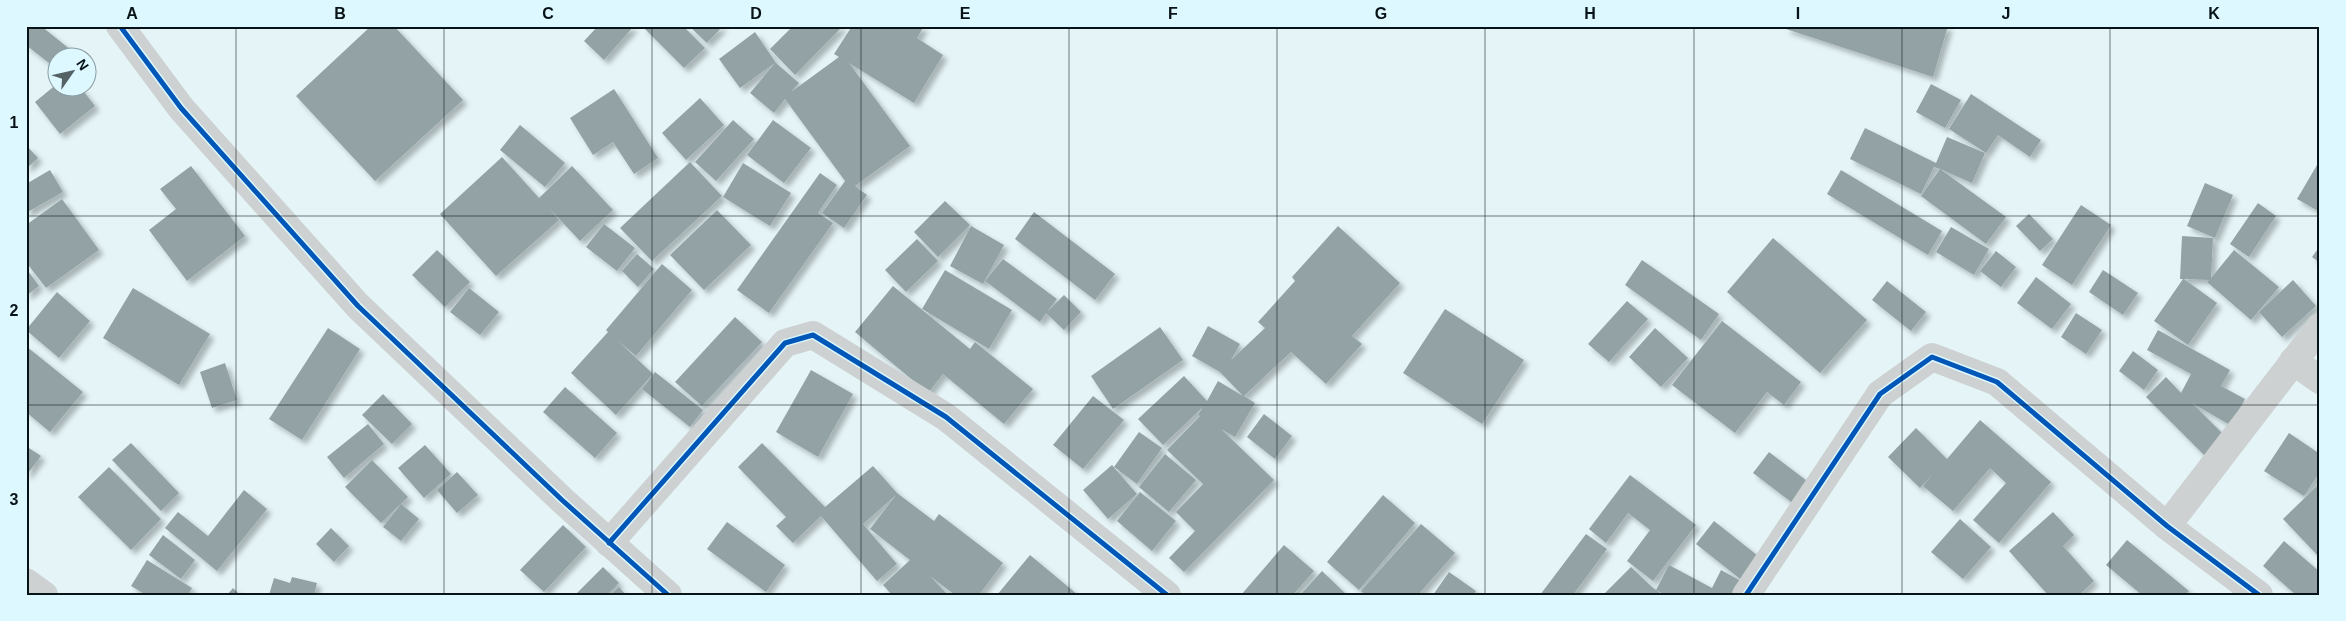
<svg xmlns="http://www.w3.org/2000/svg" width="2346" height="621" viewBox="0 0 2346 621" font-family="Arial,sans-serif">
<style>
.building{fill:#92a2a5;filter:url(#shadow)}
.lines{fill:none;stroke-linecap:round;stroke-linejoin:round}
.minor{stroke:#cdd1d2;stroke-width:28}
.cycleway-casing{stroke:#ddf8ff;stroke-width:8}
.cycleway{stroke:#0057b8;stroke-width:5}
.grid{fill:none;stroke:#071316;stroke-width:1;stroke-opacity:0.55}
.neatline{fill:none;stroke:#071316;stroke-width:2}
.grid-label{font-size:16px;text-anchor:middle;font-weight:bold;fill:#071316}
</style>
<defs>
<filter id="shadow"><feDropShadow dx="4.5" dy="4.5" stdDeviation="2.5" flood-color="#0004"/></filter>
</defs>
<rect width="100%" height="100%" fill="#e5f4f7"/>
<!-- building -->
<g class="building">
<polygon points="26,26 41,26 81,58 58,58 58,70 26,45"/>
<polygon points="371,26 394,26 463,100 375,181 296,96"/>
<polygon points="598,26 634,26 604,60 584,41"/>
<polygon points="642,26 683,26 705,48 684,68"/>
<polygon points="689,26 723,26 707,43"/>
<polygon points="793,26 843,26 795,75 770,49"/>
<polygon points="852,26 924,26 917,38 943,55 914,103 849,63 910,146 855,186 867,195 844,228 822,213 845,181 785,99 774,113 750,93 775,63 740,88 719,59 755,32 776,63 799,83 791,92 839,57 834,54"/>
<polygon points="1786,26 1948,26 1933,77 1786,29"/>
<polygon points="58,83 58,88 81,88 95,106 60,134 35,102"/>
<polygon points="1931,84 1961,100 1945,128 1916,112"/>
<polygon points="614,89 658,158 634,174 613,142 593,155 570,118"/>
<polygon points="1971,94 2041,140 2030,157 1998,135 1986,153 1949,129"/>
<polygon points="700,98 724,125 686,160 662,133"/>
<polygon points="733,120 754,139 716,181 695,162"/>
<polygon points="773,120 811,148 784,183 747,155"/>
<polygon points="520,125 565,163 545,187 500,150"/>
<polygon points="1865,128 1936,163 1947,137 1985,153 1972,183 1940,169 2006,217 1986,244 1921,196 1940,169 1934,167 1921,194 1850,159"/>
<polygon points="26,145 38,158 26,169"/>
<polygon points="502,157 539,198 572,166 613,210 580,241 549,208 559,220 496,276 440,214"/>
<polygon points="2320,160 2320,212 2297,199"/>
<polygon points="690,162 722,196 652,261 620,228"/>
<polygon points="743,163 791,193 770,226 723,197"/>
<polygon points="191,166 245,236 187,281 149,230 176,209 160,189"/>
<polygon points="50,170 63,192 26,213 26,184"/>
<polygon points="1841,170 1942,231 1928,255 1827,194"/>
<polygon points="820,173 837,185 818,213 833,223 769,313 737,290"/>
<polygon points="2205,183 2233,195 2215,238 2187,226"/>
<polygon points="62,199 99,250 46,288 26,262 26,225"/>
<polygon points="945,201 970,225 938,257 914,232"/>
<polygon points="2258,203 2276,216 2249,257 2230,244"/>
<polygon points="2081,205 2111,225 2072,285 2042,265"/>
<polygon points="717,210 751,245 704,290 670,255"/>
<polygon points="1034,212 1115,274 1095,300 1015,239"/>
<polygon points="2029,214 2053,239 2040,251 2016,226"/>
<polygon points="604,224 635,248 617,271 586,247"/>
<polygon points="971,226 1004,245 983,284 950,266"/>
<polygon points="1338,226 1400,283 1352,336 1362,344 1326,384 1291,352 1244,396 1255,403 1235,437 1221,429 1274,480 1184,572 1169,558 1195,531 1176,512 1203,484 1167,450 1200,416 1198,415 1203,407 1163,445 1138,419 1184,376 1207,401 1218,381 1243,396 1220,372 1192,356 1208,326 1240,344 1231,360 1265,328 1258,322 1295,281 1292,277"/>
<polygon points="1951,227 1989,249 1974,275 1936,252"/>
<polygon points="2182,236 2213,238 2211,278 2234,250 2279,287 2251,320 2207,282 2209,280 2184,279 2217,303 2188,345 2154,321 2183,279 2180,279"/>
<polygon points="1773,238 1867,320 1820,373 1727,292"/>
<polygon points="917,239 938,261 906,292 885,270"/>
<polygon points="2320,246 2320,263 2312,257"/>
<polygon points="437,250 470,282 445,307 412,275"/>
<polygon points="1996,251 2016,267 2001,287 1980,271"/>
<polygon points="637,254 654,269 638,287 622,271"/>
<polygon points="1003,259 1057,299 1047,312 1064,295 1081,312 1064,330 1046,313 1040,322 985,281"/>
<polygon points="1642,260 1719,314 1701,340 1625,285"/>
<polygon points="662,264 692,290 636,356 617,340 653,374 616,415 571,373 608,332 606,330"/>
<polygon points="26,268 39,286 26,296"/>
<polygon points="945,270 1012,310 989,349 922,309"/>
<polygon points="2103,270 2138,293 2123,315 2089,292"/>
<polygon points="2036,277 2071,304 2052,329 2017,303"/>
<polygon points="2293,280 2316,306 2282,337 2259,312"/>
<polygon points="1887,281 1926,312 1911,331 1872,300"/>
<polygon points="893,286 970,349 975,342 1033,389 1004,424 943,374 928,393 855,332"/>
<polygon points="133,288 210,334 179,385 103,338"/>
<polygon points="469,288 499,312 480,335 450,312"/>
<polygon points="57,292 90,321 59,358 26,330"/>
<polygon points="1627,301 1648,319 1609,362 1588,344"/>
<polygon points="1445,309 1524,360 1482,424 1403,373"/>
<polygon points="2076,313 2102,330 2086,354 2061,337"/>
<polygon points="735,317 762,342 702,406 675,382"/>
<polygon points="1722,321 1801,382 1784,405 1767,392 1735,433 1672,385"/>
<polygon points="1160,327 1183,360 1113,409 1091,376"/>
<polygon points="328,328 360,349 302,440 269,419"/>
<polygon points="1655,328 1688,358 1661,387 1629,357"/>
<polygon points="2158,330 2230,370 2221,386 2245,399 2230,425 2192,403 2225,436 2205,456 2146,397 2166,377 2181,393 2191,374 2147,350"/>
<polygon points="26,346 83,392 50,432 26,412"/>
<polygon points="2133,351 2158,370 2144,390 2119,371"/>
<polygon points="225,363 237,400 212,408 200,372"/>
<polygon points="811,370 853,394 818,457 776,432"/>
<polygon points="655,372 703,410 690,427 642,389"/>
<polygon points="565,387 617,433 595,458 543,412"/>
<polygon points="383,394 412,424 392,444 362,415"/>
<polygon points="1093,396 1124,420 1083,469 1053,445"/>
<polygon points="1264,414 1292,436 1275,459 1247,437"/>
<polygon points="1980,420 2051,482 1999,543 1973,520 2006,483 1990,468 1953,511 1923,486 1933,474 1920,488 1888,457 1916,428 1947,459"/>
<polygon points="368,424 384,444 344,478 327,457"/>
<polygon points="1139,432 1162,448 1137,484 1114,467"/>
<polygon points="2289,433 2320,454 2320,472 2304,496 2264,471"/>
<polygon points="131,443 179,493 161,511 112,460"/>
<polygon points="762,443 825,507 873,466 897,493 934,521 939,514 1003,563 979,595 955,595 930,576 948,595 892,595 883,585 910,560 870,529 896,495 863,524 897,564 877,581 821,516 793,543 776,526 786,517 738,467"/>
<polygon points="425,445 451,474 424,498 398,468"/>
<polygon points="26,446 41,456 26,476"/>
<polygon points="1769,452 1815,487 1799,508 1753,473"/>
<polygon points="1165,454 1196,480 1169,512 1139,487"/>
<polygon points="372,460 408,497 381,523 345,487"/>
<polygon points="1112,465 1137,494 1108,519 1083,490"/>
<polygon points="109,467 161,519 131,550 78,497"/>
<polygon points="457,472 478,495 457,513 437,490"/>
<polygon points="1630,475 1696,525 1653,581 1627,561 1650,530 1628,513 1606,543 1589,529"/>
<polygon points="2320,483 2320,558 2283,519"/>
<polygon points="244,490 267,509 217,571 165,528 178,512 208,536"/>
<polygon points="1140,492 1176,521 1152,551 1117,521"/>
<polygon points="1383,495 1415,523 1359,590 1327,562"/>
<polygon points="401,504 419,519 401,541 383,527"/>
<polygon points="2053,512 2074,535 2063,546 2094,581 2079,595 2048,595 2009,551"/>
<polygon points="1960,519 1991,547 1963,579 1931,552"/>
<polygon points="1714,521 1762,559 1744,582 1696,544"/>
<polygon points="727,522 785,565 766,592 707,549"/>
<polygon points="1421,524 1455,553 1418,595 1365,595 1361,591"/>
<polygon points="563,525 586,547 544,592 520,570"/>
<polygon points="331,528 349,546 334,562 316,544"/>
<polygon points="1586,534 1607,549 1573,595 1540,595"/>
<polygon points="163,535 195,560 181,579 149,555"/>
<polygon points="2127,540 2189,591 2185,595 2142,595 2106,565"/>
<polygon points="2284,541 2320,572 2320,595 2296,595 2263,566"/>
<polygon points="1284,545 1314,571 1293,595 1241,595"/>
<polygon points="1030,555 1078,595 997,595"/>
<polygon points="147,560 192,588 188,595 146,595 131,586"/>
<polygon points="1669,565 1712,588 1721,570 1741,581 1734,595 1665,595 1656,590"/>
<polygon points="603,567 619,583 607,595 575,595"/>
<polygon points="1631,567 1652,587 1663,595 1603,595"/>
<polygon points="1322,571 1347,595 1300,595"/>
<polygon points="1449,572 1476,591 1474,595 1433,595"/>
<polygon points="292,577 317,583 314,595 269,595 274,578 290,583"/>
<polygon points="619,587 626,595 610,595"/>
<polygon points="233,588 240,595 227,595"/>
</g>
<g class="lines">
<!-- minor -->
<g class="minor">
<polyline points="120,26 181,108 358,306 562,500 668,595"/>
<polyline points="2293,361 2320,380"/>
<polyline points="2167,526 2320,327"/>
<polyline points="609,543 785,343 813,335 946,417 1167,595"/>
<polyline points="26,582 44,595"/>
<polyline points="1746,595 1880,394 1932,357 1997,382 2167,526 2259,595"/>
</g>
<!-- cycleway casing -->
<g class="cycleway-casing">
<g id="cycleway">
<polyline points="120,26 181,108 358,306 562,500 668,595"/>
<polyline points="609,543 785,343 813,335 946,417 1167,595"/>
<polyline points="1746,595 1880,394 1932,357 1997,382 2167,526 2259,595"/>
</g>
</g>
<!-- cycleway -->
<use href="#cycleway" class="cycleway"/>
</g>
<!-- grid -->
<path class="grid" d="M236,26V595M444,26V595M652,26V595M861,26V595M1069,26V595M1277,26V595M1485,26V595M1694,26V595M1902,26V595M2110,26V595M26,216H2320M26,405H2320"/>
<!-- border -->
<rect width="2346" height="621" fill="none" stroke="#ddf8ff" stroke-width="55"/>
<!-- north arrow -->
<g transform="translate(72 72) rotate(56)"><circle r="24" fill="#ddf8ff" stroke="#879ca2"/>
<path d="M0-4L9 19L0 12L-9 19Z" fill="#556265"/>
<text y="-8" font-size="14" font-weight="bold" text-anchor="middle" fill="#071316">N</text>
</g>
<rect x="28" y="28" width="2290" height="566" class="neatline"/>
<g class="grid-label">
<text x="132" y="19">A</text>
<text x="340" y="19">B</text>
<text x="548" y="19">C</text>
<text x="756" y="19">D</text>
<text x="965" y="19">E</text>
<text x="1173" y="19">F</text>
<text x="1381" y="19">G</text>
<text x="1590" y="19">H</text>
<text x="1798" y="19">I</text>
<text x="2006" y="19">J</text>
<text x="2214" y="19">K</text>
<text x="14" y="128">1</text>
<text x="14" y="316">2</text>
<text x="14" y="505">3</text>
</g>
</svg>
